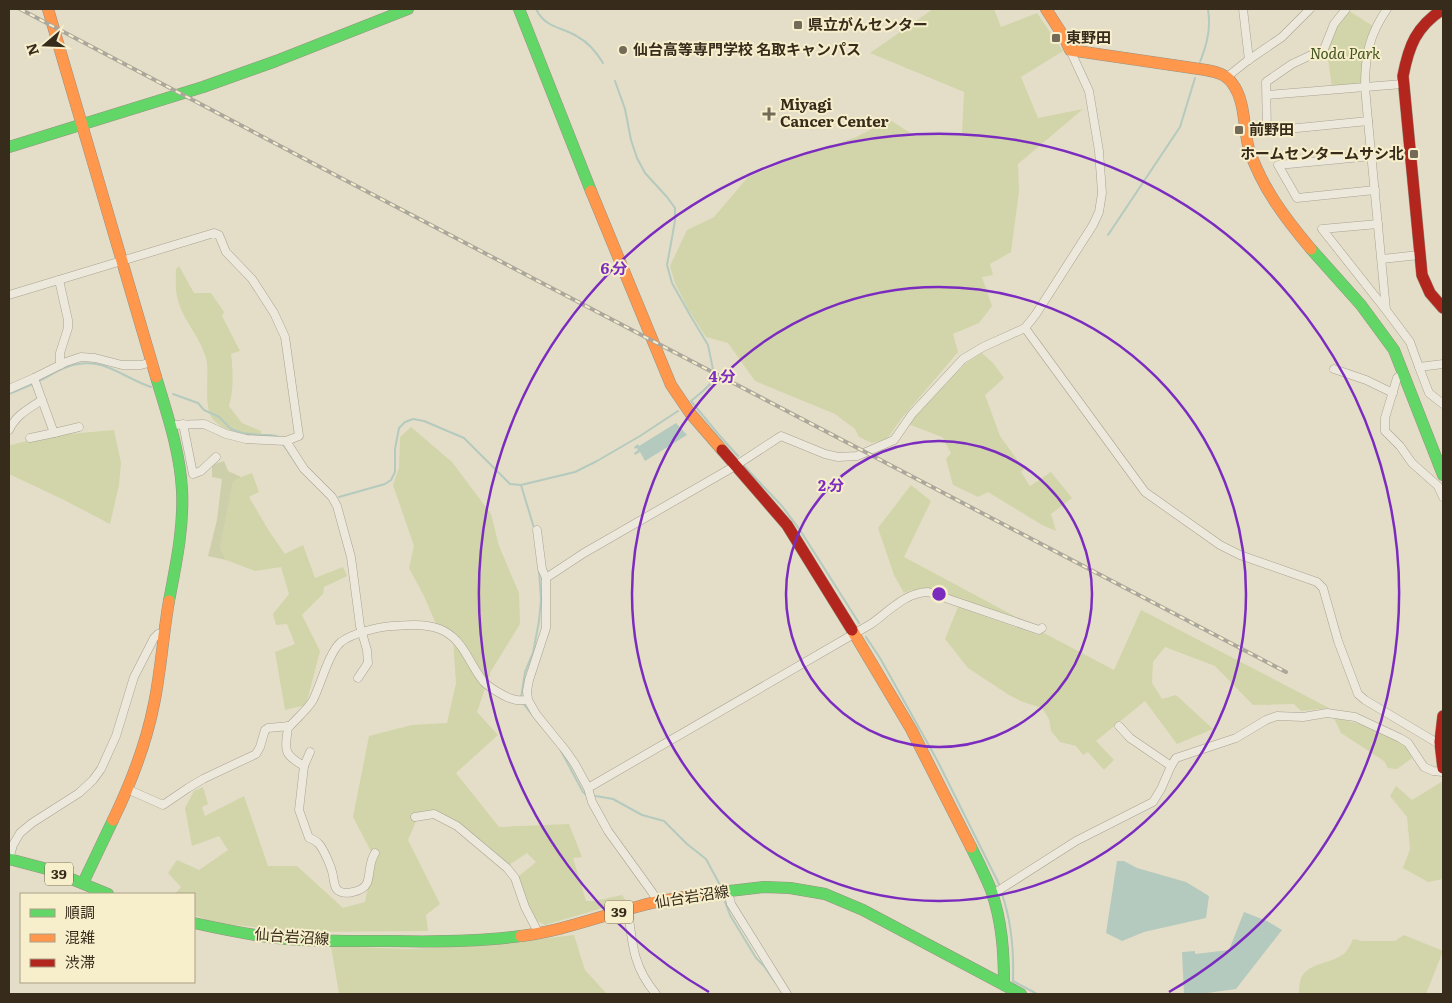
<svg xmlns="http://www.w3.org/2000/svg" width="1452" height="1003" viewBox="0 0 1452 1003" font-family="Literata,'Noto Sans JP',serif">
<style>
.green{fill:#d1d5a9}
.cemetery{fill:#cccfa9}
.water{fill:#b5cabe}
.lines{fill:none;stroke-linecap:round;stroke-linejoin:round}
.stream{stroke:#b5cabe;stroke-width:2}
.street-casing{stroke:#a8a292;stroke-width:9}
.fast-casing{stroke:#989282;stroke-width:12}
.slow-casing{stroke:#989282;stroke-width:12}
.jam-casing{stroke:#989282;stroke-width:12}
.street{stroke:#ece8db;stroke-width:8}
.fast{stroke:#63d668;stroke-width:11}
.slow{stroke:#ff974d;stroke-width:11}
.jam{stroke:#b3261e;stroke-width:11}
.rail-casing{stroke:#aba79c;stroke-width:4}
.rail{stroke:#f7eecc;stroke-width:2;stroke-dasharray:5.5;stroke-linecap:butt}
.ring{fill:none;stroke:#7b2cbf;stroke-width:2.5}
.poi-dot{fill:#746a58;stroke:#f7eecc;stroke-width:2}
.labels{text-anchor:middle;stroke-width:4;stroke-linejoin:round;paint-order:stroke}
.shield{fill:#f7eecc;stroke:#716650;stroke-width:1}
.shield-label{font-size:14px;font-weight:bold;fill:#372b1b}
.poi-label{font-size:15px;font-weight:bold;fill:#372b1b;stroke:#f7eecc;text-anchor:start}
.park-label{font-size:15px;font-style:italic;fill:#435420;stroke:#f7eecc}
.street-label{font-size:15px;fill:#372b1b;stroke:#f7eecc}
.centre{fill:#7b2cbf;stroke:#f7eecc;stroke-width:2.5}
.ring-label{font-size:15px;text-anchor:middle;font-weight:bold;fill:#7b2cbf;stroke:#f7eecc;stroke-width:4;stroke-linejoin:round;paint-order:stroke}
</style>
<rect width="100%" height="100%" fill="#e4dec8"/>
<!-- green -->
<g class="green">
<polygon points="933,9 994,9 1001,27 1037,13 1063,51 1021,77 1038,118 1083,109 1018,164 1019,191 1011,252 990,264 993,275 982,277 992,306 979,323 953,334 958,352 901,419 887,439 872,443 859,437 855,429 835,414 755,381 728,343 706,337 688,309 675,283 670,266 687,230 714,217 748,177 790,160 856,137 890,120 915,136 962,133 964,92 870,53"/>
<path d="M1349,11L1373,26C1365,43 1362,61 1362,81L1358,85L1332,87L1327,52L1335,30Z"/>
<path d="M179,266L194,293H211L224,312L222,316L240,351L231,354C233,371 234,389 229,406L242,423L261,431V437C247,436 221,431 212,418C203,404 210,374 206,358C200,336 181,318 177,296C175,287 176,277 176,269Z"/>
<polygon points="982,353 993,363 1004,378 985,395 1000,436 1024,469 1021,472 1030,486 1051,472 1072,498 1051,514 1056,531 1042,525 988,492 978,497 953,485 946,459 951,453 942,437 908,424 965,364"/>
<polygon points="411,427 452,462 491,514 499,546 519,593 520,624 491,671 477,712 498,735 456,773 499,827 569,824 582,857 573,858 586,901 595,901 622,895 626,901 545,925 532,918 522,896 519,876 536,862 527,853 509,865 457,824 420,812 408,840 440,904 426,915 428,931 301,932 216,923 194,915 194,894 175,894 181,887 168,873 177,860 199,870 228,850 219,836 192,846 185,808 194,791 203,787 208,804 202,807 205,816 244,796 268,866 297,866 343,908 365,902 374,857 353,817 369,736 412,725 447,723 456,683 453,640 439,631 424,596 409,568 414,546 393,485 399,468 400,437"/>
<polygon points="114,430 121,463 119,485 110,524 64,500 9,474 9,446 11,445 47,436"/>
<polygon points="252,473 259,492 249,497 269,531 285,554 303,545 315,578 343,567 347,576 324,587 323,594 302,615 320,651 306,705 285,710 275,652 295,644 287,624 276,625 273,614 289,594 281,567 255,571 226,560 220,548 233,480"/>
<polygon points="911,485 931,501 904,557 1031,625 933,590 912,590 904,593 894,575 878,528"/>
<polygon points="958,607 1038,635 1042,632 1114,670 1141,610 1329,708 1301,711 1294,704 1253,705 1215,666 1165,647 1153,662 1152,683 1162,699 1176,695 1213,729 1177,744 1145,701 1096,741 1114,760 1104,770 1088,752 1083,755 1076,746 1060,742 1051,731 1049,719 1042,708 1023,702 1009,695 968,668 945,639"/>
<path d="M1334,718C1353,721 1390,732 1404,745C1407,748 1410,754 1412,758L1397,769L1388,768L1384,761L1341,733Z"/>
<polygon points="1443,781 1443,879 1428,882 1403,868 1410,849 1407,817 1390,796 1396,786 1412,800"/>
<polygon points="574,935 585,970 607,994 339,994 331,946 409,949 491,945"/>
<path d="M1404,935L1443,951L1426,994H1299C1299,991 1299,986 1300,982C1304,962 1331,965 1345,953C1348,949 1351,944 1353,939L1362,941H1395Z"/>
</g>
<!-- cemetery -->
<polygon class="cemetery" points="224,461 228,471 241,477 233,481 220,548 226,560 208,556 217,520 222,479 212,477 212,465"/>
<!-- water -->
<g class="water">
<polygon points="676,423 687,435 645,461 640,452 635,455 634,453 638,450 637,448 635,449 634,447 638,444 639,446"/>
<polygon points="1117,861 1124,861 1137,868 1186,882 1209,896 1206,918 1144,932 1122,941 1106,933"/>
<polygon points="1244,912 1267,921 1282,930 1236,989 1200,994 1184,994 1182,952 1195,951 1195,954 1229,950"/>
</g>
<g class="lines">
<!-- stream -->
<g class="stream">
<path d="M536,9C546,29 561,26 578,37C589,43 597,53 603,63"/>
<path d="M1200,62C1207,44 1211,29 1208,9"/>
<polyline points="615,81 625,109 631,140 637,158 645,173 667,197 675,208 675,221 667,265 672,283 690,315 708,345 715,379 703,391 691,401 719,435 738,456"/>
<polyline points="1108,235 1180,127 1195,78"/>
<path d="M39,381C48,377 57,370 67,367C101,354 121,377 151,387"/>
<polyline points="9,394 33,384"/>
<polyline points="173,394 198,403 204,410 219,417 231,429 242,433 262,435 270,435 277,436 280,438"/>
<polyline points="283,444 301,471"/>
<polyline points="744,466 782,506 800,530 859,623"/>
<polyline points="521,485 534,528"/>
<polyline points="339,497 385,484 391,480 395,472 395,449 399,428 405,422 413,419 424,421 464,438 510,484 521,485 575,472 597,461 640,436 678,411"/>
<polyline points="866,637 880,658 937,760 999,884"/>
<polyline points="521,698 525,672 533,653 539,621 541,600 539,570"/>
<polyline points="522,702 541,726"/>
<polyline points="560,749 583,792 585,794"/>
<polyline points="596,796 613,799 642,815 664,821 687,844 706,859 720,885"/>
<path d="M1002,894C1012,923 1014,951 1013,981L1037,994"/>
<polyline points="725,902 730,915 756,958 764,966 775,982"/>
</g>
<!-- street casing -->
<g class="street-casing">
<g id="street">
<polyline points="1243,9 1249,60"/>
<polyline points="1346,9 1334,24 1324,49 1292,64 1266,82 1267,131 1368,121 1365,87 1403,84"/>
<polyline points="1227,77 1247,61 1282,37 1310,9"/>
<path d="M1267,95L1365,87C1365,56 1369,35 1387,9"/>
<polyline points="1368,121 1386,310 1410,342 1419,367 1443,364"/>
<polyline points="1372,156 1278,165 1297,198 1375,190"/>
<polyline points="1378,224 1322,229 1386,310"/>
<polyline points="1382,259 1419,255"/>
<polyline points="59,280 68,320 68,328 60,353 60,365"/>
<polyline points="9,295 214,233 219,235 226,252 252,279 274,313 285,337 299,436 286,441 246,439 226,434 204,424 170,425"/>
<polyline points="1025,328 1145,492 1220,545 1240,555 1317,582 1323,588 1338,641 1358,694 1365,700 1439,744"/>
<polyline points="1419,367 1429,393 1443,404"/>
<polyline points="1334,369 1366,380 1393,393"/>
<polyline points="1403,373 1397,378 1385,418 1385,431 1400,446 1412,463 1438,486 1443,497"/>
<polyline points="34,378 54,433 79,427"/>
<polyline points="9,389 34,378 66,362 81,357 95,358 122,365 141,365 152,362"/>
<polyline points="183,424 193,474 201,471 216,457"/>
<path d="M9,430C16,415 28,409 42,400"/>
<polyline points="30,438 54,433"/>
<polyline points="286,441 304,469 332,497 337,506 351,557 360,626 367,650 368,663 358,678"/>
<polyline points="537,530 542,569 546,578"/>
<path d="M288,726C286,749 281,753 304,766L299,810L309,838C313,839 316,841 319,844C324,850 332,868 333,876C334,880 334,885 336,888C341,897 363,892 367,883C371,873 368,864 375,853"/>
<polyline points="1119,726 1130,738 1171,766"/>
<polyline points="304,766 310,752"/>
<path d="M588,788L871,624C888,612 906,592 928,592L1039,630L1042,628"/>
<path d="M127,789L163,805L188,788L203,779L256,754L260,747L265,730L268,728L290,726C298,717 307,710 313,700C321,684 329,652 341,642C353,633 378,627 392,626C410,625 428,623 444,631C465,642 470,666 484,682C490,688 496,691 503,695C512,700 518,701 528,700"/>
<polyline points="415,817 434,814 457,826 507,868 515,878 525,907 539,934"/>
<polyline points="9,859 13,845 20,833 32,823 79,793 93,780 101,769 116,736 134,677 154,638 158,634 165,633"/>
<polyline points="728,891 731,904 787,994"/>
<polyline points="993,894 1076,841 1153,802 1161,789 1171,766 1176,758 1236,738 1266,720 1277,716 1303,717 1327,713 1355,717 1400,738 1408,743 1424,767 1433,771 1443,772"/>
<polyline points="658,902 652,892 608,831 592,802 588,788 575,764 566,751 536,714 528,700 527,691 529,680 546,628 546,578 584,553 735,466 781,436 825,454 838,457 857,456 894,440 912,414 963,359 983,347 1025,328 1036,314 1093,225 1099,212 1102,193 1099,151 1089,91 1070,50"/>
<path d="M628,909C632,943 633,967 656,994"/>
</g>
</g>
<!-- fast casing -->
<g class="fast-casing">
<g id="fast">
<polyline points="519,9 591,191"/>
<polyline points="9,147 203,87 276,61 408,9"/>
<polyline points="1311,249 1361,305 1394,350 1443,475"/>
<path d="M156,377C167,414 180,451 182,490C184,527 176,564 169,601"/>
<path d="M971,847C978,861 985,875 991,890C1002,921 1004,952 1004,985"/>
<polyline points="9,859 47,869 108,894"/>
<polyline points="83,883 113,820"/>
<polyline points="704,894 764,887 790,888 825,894 863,910 1021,994"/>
<path d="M194,923C221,929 249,935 277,938C313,942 351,941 388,941C432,942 477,942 521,936"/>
</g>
</g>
<!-- slow casing -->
<g class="slow-casing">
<g id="slow">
<polyline points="48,9 156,377"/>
<path d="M1046,9L1064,37L1070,50L1206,70C1216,72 1226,74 1232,83C1246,101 1243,128 1249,149C1262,188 1285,218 1311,249"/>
<polyline points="591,191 671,385 690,413 722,450"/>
<polyline points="852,630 911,729 971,847"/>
<path d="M113,820C131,783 146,744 154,704C161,670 163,635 169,601"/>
<path d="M521,936C562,931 600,916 640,906C661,900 682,897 704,894"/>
</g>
</g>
<!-- jam casing -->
<g class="jam-casing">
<g id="jam">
<path d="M1443,9C1416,27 1409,45 1403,76L1422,275L1430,293L1443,308"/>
<polyline points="722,450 787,525 852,630"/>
<polyline points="1443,716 1440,742 1443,768"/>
</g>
</g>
<!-- street -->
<use href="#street" class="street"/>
<!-- fast -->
<use href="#fast" class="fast"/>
<!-- slow -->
<use href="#slow" class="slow"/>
<!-- jam -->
<use href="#jam" class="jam"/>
<!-- rail casing -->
<g class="rail-casing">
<polyline id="rail" points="20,9 320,167 1286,672"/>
</g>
<!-- rail -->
<use href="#rail" class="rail"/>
</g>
<!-- distance rings -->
<g class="ring">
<circle cx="939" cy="594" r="153"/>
<circle cx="939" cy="594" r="307"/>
<path d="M709 992A460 460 0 1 1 1169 992"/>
</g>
<!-- markers -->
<g class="poi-dot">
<rect x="793" y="20" width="10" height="10" rx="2.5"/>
<rect x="1051" y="33" width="10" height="10" rx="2.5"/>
<circle cx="623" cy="50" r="5"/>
<path d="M766.5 106.5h5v5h5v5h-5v5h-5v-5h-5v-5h5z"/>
<rect x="1234" y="125" width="10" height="10" rx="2.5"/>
<rect x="1409" y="149" width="10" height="10" rx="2.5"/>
</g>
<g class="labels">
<!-- shield labels -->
<g class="shield">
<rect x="45" y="862.5" width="28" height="23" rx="4"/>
<rect x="605" y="900.5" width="28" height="23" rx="4"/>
</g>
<g class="shield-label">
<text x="59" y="879">39</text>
<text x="619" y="917">39</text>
</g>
<!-- poi labels -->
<g class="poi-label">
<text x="808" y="30">県立がんセンター</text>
<text x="1066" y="43">東野田</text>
<text x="633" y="55">仙台高等専門学校 名取キャンパス</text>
<text x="780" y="110">Miyagi<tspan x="780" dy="17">Cancer Center</tspan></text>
<text x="1249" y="135">前野田</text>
<text x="1404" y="159" text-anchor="end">ホームセンタームサシ北</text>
</g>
<!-- park labels -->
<g class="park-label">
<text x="1345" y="59">Noda Park</text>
</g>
<!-- street labels -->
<g class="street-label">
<text transform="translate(692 897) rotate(-9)" y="5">仙台岩沼線</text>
<text transform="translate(292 937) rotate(4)" y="5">仙台岩沼線</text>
</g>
</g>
<circle cx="939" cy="594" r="8" class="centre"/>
<g class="ring-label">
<text x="614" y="274">6 分</text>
<text x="722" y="382">4 分</text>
<text x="831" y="491">2 分</text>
</g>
<!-- border -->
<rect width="1452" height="1003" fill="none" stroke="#372b1b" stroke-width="20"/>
<!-- legend -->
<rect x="20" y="893" width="175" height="90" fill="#f7eecc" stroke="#aaa085"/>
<rect x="30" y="909" width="25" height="8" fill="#63d668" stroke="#aaa085"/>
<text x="65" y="918" font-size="15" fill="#372b1b">順調</text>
<rect x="30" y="934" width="25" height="8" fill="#ff974d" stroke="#aaa085"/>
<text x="65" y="943" font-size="15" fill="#372b1b">混雑</text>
<rect x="30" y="959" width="25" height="8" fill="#b3261e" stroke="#aaa085"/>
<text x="65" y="968" font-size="15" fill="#372b1b">渋滞</text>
<!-- north arrow -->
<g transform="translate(45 45) rotate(251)" stroke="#f7eecc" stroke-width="4" paint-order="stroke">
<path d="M0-4L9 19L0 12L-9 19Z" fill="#372b1b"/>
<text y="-8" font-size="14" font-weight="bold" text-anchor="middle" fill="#372b1b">N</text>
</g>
</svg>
